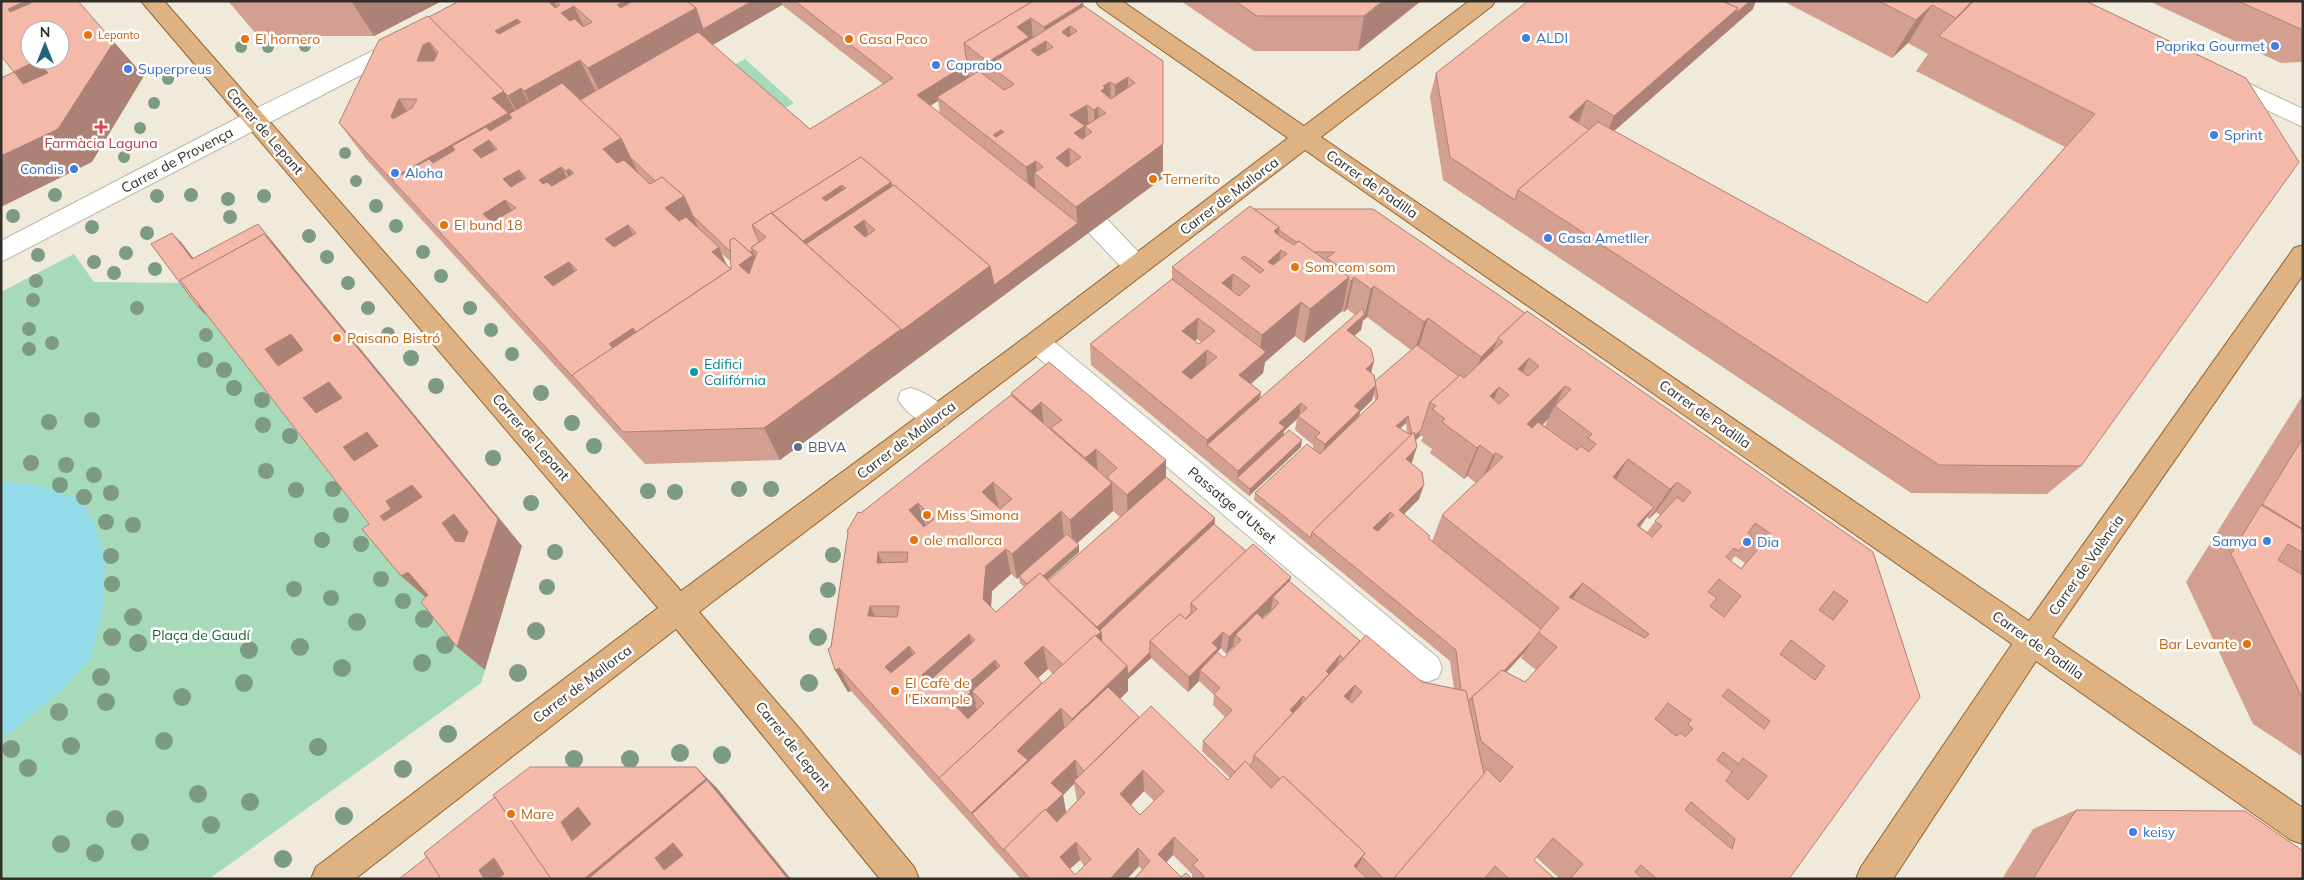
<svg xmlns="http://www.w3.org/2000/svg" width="2304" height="880" viewBox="0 0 2304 880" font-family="Mulish,sans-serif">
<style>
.green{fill:#a6dab9}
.water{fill:#94dbe9}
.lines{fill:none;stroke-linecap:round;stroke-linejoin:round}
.minor-casing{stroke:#bdb7a8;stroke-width:2}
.major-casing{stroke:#94622e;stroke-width:2}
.minor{fill:#fff;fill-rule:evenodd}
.major{fill:#dfb283;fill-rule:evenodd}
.tree{fill:#7d9b82}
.wall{fill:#d39f91;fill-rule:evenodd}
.shaded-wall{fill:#ac8276}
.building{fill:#f5b9a9;stroke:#ac8276;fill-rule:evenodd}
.food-dot{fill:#e8710a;stroke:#fff;stroke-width:2}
.shop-dot{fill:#3f7fe0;stroke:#fff;stroke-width:2}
.health-dot{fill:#e0444e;stroke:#fff;stroke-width:2}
.culture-dot{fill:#0f9aa8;stroke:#fff;stroke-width:2}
.service-dot{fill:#5c6f8a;stroke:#fff;stroke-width:2}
.labels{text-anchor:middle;stroke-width:5;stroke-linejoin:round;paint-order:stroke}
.far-food-label{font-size:11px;fill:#c56008;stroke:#fff;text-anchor:start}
.shop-label{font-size:14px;fill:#366cbe;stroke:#fff;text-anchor:start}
.food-label{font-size:14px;fill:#c56008;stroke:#fff;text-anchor:start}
.street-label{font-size:14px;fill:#312e29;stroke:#fff}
.health-label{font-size:14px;fill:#be3a42;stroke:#fff}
.culture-label{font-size:14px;fill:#0d838f;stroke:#fff;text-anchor:start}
.service-label{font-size:14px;fill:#4e5e75;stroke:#fff;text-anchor:start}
.park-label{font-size:14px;fill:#1f5b3a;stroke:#fff}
</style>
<rect width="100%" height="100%" fill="#f0eadb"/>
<!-- green -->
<g class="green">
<polygon points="745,59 794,103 783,109 734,65"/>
<polygon points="74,254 94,282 183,283 392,555 485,670 481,683 209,879 1,879 1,292"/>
</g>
<!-- water -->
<polygon class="water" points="1,481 38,485 72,496 86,509 95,524 105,558 103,608 91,659 61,691 1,740"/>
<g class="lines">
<!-- minor casing -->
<g class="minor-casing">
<g id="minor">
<polygon points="403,36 411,39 414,44 411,49 1,262 1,241 247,113"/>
<polygon points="2224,72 2303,109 2303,127 2216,86 2213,80 2216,74"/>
<polygon points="1098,217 1107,219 1145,259 1149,266 1145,273 1136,276 1127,273 1089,233 1086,226 1089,219"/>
<polygon points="1037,331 1046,335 1438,658 1442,668 1438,678 1427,682 1416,678 1028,349 1024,342 1028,335"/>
<path d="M911,388C926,393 944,403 951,417L947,425C943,426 939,428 935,428C922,425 903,410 898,399L901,391Z"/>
</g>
</g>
<!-- major casing -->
<g class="major-casing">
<polygon id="major" points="141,1 164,1 681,591 1028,335 1288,138 1099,6 1096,1 1122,1 1304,126 1469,1 1495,1 1492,6 1321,137 2029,621 2294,248 2303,245 2303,275 2052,637 2303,808 2303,844 2291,840 2036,661 1893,879 1856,879 1861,867 2012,644 1305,150 1046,349 699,612 798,727 914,867 919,879 880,879 676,629 355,879 311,879 316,867 658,608"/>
</g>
<!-- minor -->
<use href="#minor" class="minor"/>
<!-- major -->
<use href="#major" class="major"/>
</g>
<!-- trees -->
<g class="tree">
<circle cx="305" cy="46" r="6"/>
<circle cx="241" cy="47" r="6"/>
<circle cx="268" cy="47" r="6"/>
<circle cx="168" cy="79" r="6"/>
<circle cx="154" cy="103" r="6"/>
<circle cx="140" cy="128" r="6"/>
<circle cx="345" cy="153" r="6"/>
<circle cx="124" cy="157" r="6"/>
<circle cx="356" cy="181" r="6"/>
<circle cx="55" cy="195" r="7"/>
<circle cx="191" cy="195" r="7"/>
<circle cx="157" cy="196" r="7"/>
<circle cx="264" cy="196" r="7"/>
<circle cx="228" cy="199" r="7"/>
<circle cx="376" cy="206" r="7"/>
<circle cx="13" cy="216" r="7"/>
<circle cx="230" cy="217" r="7"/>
<circle cx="396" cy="226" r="7"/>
<circle cx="92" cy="227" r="7"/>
<circle cx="147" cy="233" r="7"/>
<circle cx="309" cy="236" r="7"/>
<circle cx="423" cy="252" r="7"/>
<circle cx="126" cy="253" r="7"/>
<circle cx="38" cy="255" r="7"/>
<circle cx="327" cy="257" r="7"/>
<circle cx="94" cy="262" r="7"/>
<circle cx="155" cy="269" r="7"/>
<circle cx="114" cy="273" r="7"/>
<circle cx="441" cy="276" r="7"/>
<circle cx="36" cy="281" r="7"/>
<circle cx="348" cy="283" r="7"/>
<circle cx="33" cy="300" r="7"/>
<circle cx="137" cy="308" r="7"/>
<circle cx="368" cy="308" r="7"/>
<circle cx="470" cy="308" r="7"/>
<circle cx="29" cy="329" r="7"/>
<circle cx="491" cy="330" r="7"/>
<circle cx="388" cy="334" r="7"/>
<circle cx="206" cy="335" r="7"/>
<circle cx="52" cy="343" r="7"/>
<circle cx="29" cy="349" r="7"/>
<circle cx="512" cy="354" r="7"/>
<circle cx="411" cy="358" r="8"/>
<circle cx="205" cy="360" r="8"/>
<circle cx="224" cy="370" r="8"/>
<circle cx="436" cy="386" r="8"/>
<circle cx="234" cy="388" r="8"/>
<circle cx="541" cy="393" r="8"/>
<circle cx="262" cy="400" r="8"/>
<circle cx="92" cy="420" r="8"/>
<circle cx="49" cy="422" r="8"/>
<circle cx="572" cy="423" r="8"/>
<circle cx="263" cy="425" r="8"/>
<circle cx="290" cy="436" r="8"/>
<circle cx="594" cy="446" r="8"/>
<circle cx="493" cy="458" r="8"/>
<circle cx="31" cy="463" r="8"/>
<circle cx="66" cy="465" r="8"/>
<circle cx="266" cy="471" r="8"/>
<circle cx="94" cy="475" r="8"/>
<circle cx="60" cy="485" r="8"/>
<circle cx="333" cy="489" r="8"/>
<circle cx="739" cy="489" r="8"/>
<circle cx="771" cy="489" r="8"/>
<circle cx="296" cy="490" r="8"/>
<circle cx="648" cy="491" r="8"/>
<circle cx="675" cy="492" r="8"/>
<circle cx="111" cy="493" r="8"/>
<circle cx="84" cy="497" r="8"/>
<circle cx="531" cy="503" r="8"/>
<circle cx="341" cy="515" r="8"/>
<circle cx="106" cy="522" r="8"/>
<circle cx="133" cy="525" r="8"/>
<circle cx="322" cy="540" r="8"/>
<circle cx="361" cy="544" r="8"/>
<circle cx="555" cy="552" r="8"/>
<circle cx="833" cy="555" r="8"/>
<circle cx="111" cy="556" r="8"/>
<circle cx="381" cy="579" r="8"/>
<circle cx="112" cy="584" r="8"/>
<circle cx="547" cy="587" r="8"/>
<circle cx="294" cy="589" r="8"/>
<circle cx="828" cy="590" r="8"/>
<circle cx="331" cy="598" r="8"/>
<circle cx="403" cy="601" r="8"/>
<circle cx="133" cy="617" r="9"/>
<circle cx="424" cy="619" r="9"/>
<circle cx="357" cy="622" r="9"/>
<circle cx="536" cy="631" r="9"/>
<circle cx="112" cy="637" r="9"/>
<circle cx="818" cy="637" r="9"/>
<circle cx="138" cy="643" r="9"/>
<circle cx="445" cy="645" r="9"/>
<circle cx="300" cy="647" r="9"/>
<circle cx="249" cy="650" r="9"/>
<circle cx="422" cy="663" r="9"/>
<circle cx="342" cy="668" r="9"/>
<circle cx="518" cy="673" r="9"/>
<circle cx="101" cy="677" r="9"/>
<circle cx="244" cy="683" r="9"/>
<circle cx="809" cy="683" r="9"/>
<circle cx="182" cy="697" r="9"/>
<circle cx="106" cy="702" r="9"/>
<circle cx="59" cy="712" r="9"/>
<circle cx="448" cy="734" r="9"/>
<circle cx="164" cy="741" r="9"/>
<circle cx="71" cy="746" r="9"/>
<circle cx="318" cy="747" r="9"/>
<circle cx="11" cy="749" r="9"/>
<circle cx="680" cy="753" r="9"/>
<circle cx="722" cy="755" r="9"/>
<circle cx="574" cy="759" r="9"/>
<circle cx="630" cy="759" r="9"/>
<circle cx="28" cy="768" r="9"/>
<circle cx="403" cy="769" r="9"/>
<circle cx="198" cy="794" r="9"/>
<circle cx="250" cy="802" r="9"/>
<circle cx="344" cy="816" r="9"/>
<circle cx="115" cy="819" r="9"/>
<circle cx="211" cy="825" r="9"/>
<circle cx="140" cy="842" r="9"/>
<circle cx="61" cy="844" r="9"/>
<circle cx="95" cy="853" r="9"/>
<circle cx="283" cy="859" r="9"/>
</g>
<!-- wall -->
<g class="wall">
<polygon points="228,1 442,1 374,36 258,36"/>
<path d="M459,1H1081L1083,3L1084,6L1163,61V178L780,460L645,464L367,160L339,123L429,17ZM782,5L883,84L810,129L712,45ZM938,101L940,114L930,106ZM721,253L731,262V269L727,265Z"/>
<polygon points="1181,1 1421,1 1358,51 1254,51"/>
<polygon points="1783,1 2086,1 2246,78 2081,466 2047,494 1911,493 1443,180 1430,97 1436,73 1753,9 1614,131 1927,303 2065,147 1916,71 1928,54 1908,43 1892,58"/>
<polygon points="2149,1 2303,1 2303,62 2281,63"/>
<path d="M1254,209H1373L1873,552L1789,879H1560L1536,857L1534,860L1555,879H1134L1142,870L1139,866L1127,879H1021L851,691L848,692L835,670L831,647L848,534L847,531L861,513L1011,395V393L1049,362L1166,477L1215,518L1214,524L1246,551L1291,577L1289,581L1360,641L1422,682L1454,689L1450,661L1254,500L1255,493L1313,448V445L1295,430L1297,419L1284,431V435L1301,447L1249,496L1091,365L1090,344L1172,279V267ZM1347,309L1355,315L1260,398L1251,384L1263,373L1265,362L1295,336L1304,343L1342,311L1344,312ZM1367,317L1411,350L1375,381L1371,373L1374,361L1354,336L1361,330L1363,320ZM1197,339L1201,342L1199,344L1195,341ZM1374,394L1375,401L1359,417L1360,412L1372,400ZM1548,419L1545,426L1543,425ZM1406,423L1407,433L1400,428ZM1421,435L1423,437L1421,441L1432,449L1430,453L1464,479L1467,476L1476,483L1442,515L1432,541L1404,514L1419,499L1411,463L1412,462L1416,440ZM1113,511L1120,517L1048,581L1047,580L1079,552L1077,543ZM1656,512L1660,515L1647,532L1640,527L1647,517L1649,519ZM1735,556L1745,563L1741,568L1731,561ZM1011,574L1017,579L1019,577L1020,583L1024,587L996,612L991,606L992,591ZM1271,610L1263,619L1262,618ZM1233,647L1234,648L1224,658L1217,652L1221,648L1226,654ZM1525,652L1521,658L1536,670L1525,682L1506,672ZM1151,658L1188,692L1199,681L1214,695L1213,705L1225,717L1203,741L1202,751L1230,778L1228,780L1139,717L1120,699L1128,691V679ZM1048,669L1053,674L1042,683L1038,678ZM1074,784L1077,801L1057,822L1066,812L1063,795ZM1144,791L1154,801L1140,815L1131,805ZM1173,855L1192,874V879L1181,877L1166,862ZM1080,860L1084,866L1075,875L1070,869Z"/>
<polygon points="2303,395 2303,757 2253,724 2186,582"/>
<polygon points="2076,810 2303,879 2002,879 2033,829"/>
</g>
<!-- shaded-wall -->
<g class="shaded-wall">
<polygon points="25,1 30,1 57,30 10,12 8,9"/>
<polygon points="351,1 442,1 374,36"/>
<polygon points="546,1 554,1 571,37"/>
<polygon points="624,1 629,1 644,37 617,5"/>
<polygon points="752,1 781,1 782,5 607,106 588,68 696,8"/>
<polygon points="1383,1 1421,1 1358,51 1364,16"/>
<polygon points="1750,1 1756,1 1753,9 1604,140 1614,116 1738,8"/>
<polygon points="1083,3 1086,41 1077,31 1070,26 1073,61 1046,41 1049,76 1014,84 989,65 988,62 1017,27 1031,18 1034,49 1045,42 1044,27"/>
<polygon points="560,5 574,6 592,44 561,13"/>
<polygon points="1932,5 1908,43 1892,58 1916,20"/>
<polygon points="517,19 537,57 516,68 495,31"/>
<polygon points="114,42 144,76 92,162 1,207 1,156"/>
<polygon points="429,42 452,81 417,61 423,45"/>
<polygon points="37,60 70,95 23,84 14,72"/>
<polygon points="580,60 599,98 544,129 524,91"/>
<polygon points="967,64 970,81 937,97 938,101 920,112 917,95"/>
<polygon points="1128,77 1128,112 1116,120 1115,85"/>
<polygon points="1110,82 1111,116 1106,113 1101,91 1103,86"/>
<polygon points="521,88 541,126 529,133 508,96"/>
<polygon points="504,91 525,129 512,118 509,114 530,151 497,149 489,140 510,175 519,170 540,206 525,215 455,150 476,182 423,213 391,179 492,98"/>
<polygon points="399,99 424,137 417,153 391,116"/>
<polygon points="1587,100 1578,124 1569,117"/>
<polygon points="1087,105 1089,129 1085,126 1087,160 1081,157 1075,153 1070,115"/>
<polygon points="1098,107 1100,141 1096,144 1094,110"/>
<polygon points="1001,130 1004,150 993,135"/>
<polygon points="621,138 639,175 622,185 603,149"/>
<polygon points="1163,144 1163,178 1079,240 1076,207"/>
<polygon points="1069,148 1072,181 1056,158"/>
<polygon points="1036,161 1037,176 1034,173 1036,196 1030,200 1026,167"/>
<polygon points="561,167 581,203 560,216 539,180"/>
<polygon points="569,169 589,205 586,207 566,171"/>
<polygon points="891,182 900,218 875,230 864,220 874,256 815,276 802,241 822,198 842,185 849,210"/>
<polygon points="684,196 700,232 682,243 665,208"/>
<polygon points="505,200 528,236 506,249 483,214"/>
<polygon points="1078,223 1079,240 780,460 764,428 901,329 990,266"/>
<polygon points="258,224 522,546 485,670 457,647 498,519 291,267 206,315 198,307 264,234"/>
<polygon points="628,225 646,260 624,274 605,239"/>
<polygon points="1279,227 1276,254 1281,250 1276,285 1268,262 1274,231"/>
<polygon points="172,233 181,242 201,268 192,259"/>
<polygon points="719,247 729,271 712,252"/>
<polygon points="753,251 759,267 754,301 739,265 739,260"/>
<polygon points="569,262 590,296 566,311 544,277"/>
<polygon points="1233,274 1230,308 1222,283"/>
<polygon points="1349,277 1342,311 1304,343 1310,309"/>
<polygon points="1354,277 1347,309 1344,312 1351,281"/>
<polygon points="1374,286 1367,317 1363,321 1371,289"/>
<polygon points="1301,302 1295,336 1265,362 1263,373 1237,396 1239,375 1259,358 1262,335"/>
<polygon points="1364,315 1361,330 1344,345 1347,330"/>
<polygon points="1198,318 1197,339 1181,352 1182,331"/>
<polygon points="1428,318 1418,349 1414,353 1424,322"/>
<polygon points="633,328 653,362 631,377 609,344"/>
<polygon points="291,334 329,382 358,412 316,413 303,398 265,349"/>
<polygon points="1497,341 1485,371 1469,387 1481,357"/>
<polygon points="1207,350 1206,371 1181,393 1182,372"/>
<polygon points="1529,358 1515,391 1518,369"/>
<polygon points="1374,361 1370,376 1366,369"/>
<polygon points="1376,385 1372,400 1360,412 1357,425 1322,458 1325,444 1354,406"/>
<polygon points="1565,386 1548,419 1512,455 1527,424"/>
<polygon points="1499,387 1486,419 1490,396"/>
<polygon points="1261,392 1258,412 1207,445 1207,440"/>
<polygon points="1041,402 1045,434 1036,442 1031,411"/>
<polygon points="1301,403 1299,417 1298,416 1297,419 1284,431 1282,442 1237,478 1238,471 1279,423"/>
<polygon points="1408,416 1406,423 1394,434 1396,426"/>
<polygon points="1421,430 1419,434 1421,435 1318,537"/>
<polygon points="367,432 395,460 354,461 343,447"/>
<polygon points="1302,440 1301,447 1249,496 1250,489"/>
<polygon points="1480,445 1467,476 1464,479 1477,448"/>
<polygon points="1417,447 1412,462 1401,473 1406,459"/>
<polygon points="1096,449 1098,480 1088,488 1085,458"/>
<polygon points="1496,453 1483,483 1479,486 1493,455"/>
<polygon points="1628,459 1610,490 1613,477"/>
<polygon points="1166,460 1166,490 1128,524 1127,495"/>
<polygon points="993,482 999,510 982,492"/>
<polygon points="1677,482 1656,512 1649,519 1670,489"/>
<polygon points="1112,483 1113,511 1073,547 1070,520"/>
<polygon points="412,485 439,512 384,521 380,516 386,501"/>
<polygon points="1424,485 1419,499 1394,524 1399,510"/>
<polygon points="918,503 927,530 909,510"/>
<polygon points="1654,507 1633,536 1637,525"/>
<polygon points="1061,511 1064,538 1017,579 1012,554"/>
<polygon points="1390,512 1386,525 1369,541 1373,528"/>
<polygon points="454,514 481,541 468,549 455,541 442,523"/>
<polygon points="1215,518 1214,531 1103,655 1091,633"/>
<polygon points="1079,545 1079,552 1032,594 1031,587"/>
<polygon points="1006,549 1011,574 992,591 990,623 983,599 986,566"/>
<polygon points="878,552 888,578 877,563"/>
<polygon points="408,572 437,597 430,601 401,576"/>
<polygon points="1291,577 1287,594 1273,597 1271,610 1240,640 1235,635 1233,647 1226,654 1229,637"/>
<polygon points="1583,583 1565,610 1569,597"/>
<polygon points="870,606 881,630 868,616"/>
<polygon points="1223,632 1221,648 1200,670 1199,681 1188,692 1189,677 1212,643"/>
<polygon points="969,634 977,658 931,697 922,675"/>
<polygon points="1532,641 1525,652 1486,694 1473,701"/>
<polygon points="909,646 919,669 896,689 885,667"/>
<polygon points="1043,646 1048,669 1029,686 1024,663"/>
<polygon points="1150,652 1151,658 1128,679 1128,691 1075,741 1072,719 1127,666"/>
<polygon points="1340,655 1336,667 1323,682 1326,671"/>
<polygon points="995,660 1001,683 972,691 976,704 975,705 978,713 963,726 955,705 965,686"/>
<polygon points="839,668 851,691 848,692 835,670"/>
<polygon points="1355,685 1348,704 1344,696"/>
<polygon points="1303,696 1300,707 1287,721 1290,710"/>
<polygon points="1061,708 1065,731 972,814 971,813 1017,751"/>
<polygon points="1075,760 1078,780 1074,781 1074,784 1063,795 1066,812 1015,862 1051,783"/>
<polygon points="696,767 717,788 791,879 788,879 724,801 630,879 584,879"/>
<polygon points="1143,770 1144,791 1122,814 1120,794"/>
<polygon points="578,807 605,827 572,841 561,822"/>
<polygon points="1174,837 1173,855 1158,872 1158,854"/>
<polygon points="1076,842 1080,860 1064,874 1060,857"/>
<polygon points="673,843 694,859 664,870 655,858"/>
<polygon points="1138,848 1139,866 1127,879 1110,879"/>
<polygon points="1365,853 1355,871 1354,866"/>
<polygon points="494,858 517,879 484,879 479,870"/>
</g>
<!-- building -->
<g class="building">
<path d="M1,1H25L8,9L10,12L31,3L30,1H78L114,42L58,129L1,156V78L14,72L1,56V47L2,46L1,45ZM30,30H60V60H30ZM37,60L48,73L23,84L14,72Z"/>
<path d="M459,1H548L555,8L560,5L556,1H624L617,5L621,8L631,2V1H687L696,8L588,68L580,60L524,91L521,88L508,96L429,17ZM574,6L592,22L583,27L575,19L570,21L561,13ZM517,19L521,22L499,34L495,31Z"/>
<polygon points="687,1 752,1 703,29 696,8"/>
<polygon points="795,1 1033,1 964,43 967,64 917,95 1078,223 994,285 990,266 894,185 892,186 891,182 861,157 772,213 771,213 752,225 759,242 751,248 753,251 750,252 734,238 730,240 731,252 693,216 684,196 662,177 655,181 630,157 621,138 580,100 698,32 810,129 893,78"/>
<polygon points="1033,1 1081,1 1083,3 1044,27 1031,18 1017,27 1029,37 988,62 964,43"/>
<polygon points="1235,1 1383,1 1364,16 1257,16"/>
<polygon points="1528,1 1722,1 1738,8 1614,116 1587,100 1569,117 1590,130 1518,190 1515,200 1450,157 1436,73"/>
<polygon points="1722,1 1750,1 1735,14 1738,8"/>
<polygon points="1879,1 1972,1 1956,18 1932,5 1916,20"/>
<polygon points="1974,1 2086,1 2246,78 2299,162 2081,466 1939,465 1518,190 1598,122 1927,303 2095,114 1939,36"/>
<polygon points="2238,1 2303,1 2303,30"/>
<path d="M1084,6L1163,61V144L1076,207L1034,173L1043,167L1036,161L1026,167L937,97L979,71L1004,90L1010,87L1014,84L989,65ZM1070,26L1077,31L1068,37L1062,32ZM1046,41L1053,47L1038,56L1031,50ZM1128,77L1135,83L1111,99L1101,91L1105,88L1103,86L1110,82L1115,85ZM1087,105L1094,110L1098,107L1106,113L1085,126L1092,132L1082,139L1074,133L1085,126L1070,115ZM1001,130L1004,132L996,137L993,135ZM1069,148L1081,157L1067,167L1056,158Z"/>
<path d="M428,16L504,91L492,98L508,113L391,179L339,123L379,40ZM429,42L438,52L434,61H417L423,45ZM399,99H417L412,108L393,119L391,116Z"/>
<path d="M562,83L621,138L603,149L617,163L624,160L650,184L662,177L684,196L665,208L679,221L686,217L719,247L712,252L731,269L636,332L633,328L609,344L613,348L572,375V376L392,180L429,159L433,163L455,150L452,146L486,127L490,131L512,118L509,114ZM489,140L497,149L481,158L473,150ZM561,167L566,171L569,169L574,173L552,186L547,182L543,184L539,180ZM519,170L526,178L511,187L503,179ZM505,200L516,208L492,222L483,214ZM628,225L636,233L614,247L605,239ZM569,262L577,270L553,286L544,277Z"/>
<path d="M861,157L891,182L803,241L772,213ZM842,185L846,188L826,201L822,198Z"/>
<path d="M894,185L990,266L902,330L806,244ZM864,220L875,230L865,237L854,227Z"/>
<path d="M1250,206L1279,227L1274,231L1278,235L1294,245L1299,241L1349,277L1310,309L1301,302L1262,335L1172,267ZM1281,250L1287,254L1273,265L1268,262ZM1244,256L1249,259L1264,270L1260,273L1241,258ZM1233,274L1250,286L1239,296L1222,283Z"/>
<polygon points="1254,209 1373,209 1525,313 1498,338 1497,341 1481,357 1428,318 1424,322 1374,286 1371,289 1354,277 1351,281 1348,279 1349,277 1340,270 1341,268 1327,258 1335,252 1314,252 1299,241 1296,242 1279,230 1279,227"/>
<polygon points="771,213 901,329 764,428 623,432 572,375 731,269 730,240 734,238 753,255 739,265 749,274 757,252 751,248 766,237 752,225"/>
<polygon points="258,224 285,258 264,234 180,280 200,306 198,307 151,244 172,233 192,259"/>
<path d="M264,234L498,519L457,647L421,602L428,595L408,572L401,576L362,529L369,524L180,280ZM291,334L303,350L278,366L265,349ZM329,382L342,398L316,413L303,398ZM367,432L378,446L354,461L343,447ZM412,485L422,497L384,521L380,516L391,509L386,501ZM454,514L468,532L464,542L455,541L442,523Z"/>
<path d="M1172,279L1266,352L1239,375L1261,392L1207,440L1090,344ZM1198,318L1215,331L1199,344L1182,331ZM1207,350L1217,357L1191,379L1182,372Z"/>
<polygon points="1363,308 1364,315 1347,330 1371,349 1374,361 1366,369 1374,375 1376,385 1354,406 1360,410 1325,444 1315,437 1320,433 1298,416 1307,408 1301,403 1279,423 1285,427 1238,471 1207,445"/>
<path d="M1527,311L1873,552L1920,697L1789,879H1657L1641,865L1635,872L1643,879H1570L1583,864L1553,838L1534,860L1555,879H1509L1495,866L1484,879H1393L1487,769L1500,782L1513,767L1481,741L1472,697L1502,670L1525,682L1557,647L1538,632L1559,608L1442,515L1503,457L1496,453L1493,455L1480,445L1477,448L1442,422L1445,419L1432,409L1436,406L1430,402L1460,375L1464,378L1503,342L1498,338ZM1529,358L1539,366L1528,376L1518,369ZM1565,386L1571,389L1555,406L1592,434L1588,438L1596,444L1589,452L1581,446L1577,450L1538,422L1532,428L1527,424ZM1499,387L1509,395L1499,404L1490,396ZM1628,459L1670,489L1677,482L1691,492L1683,502L1677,497L1655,521L1662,526L1652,537L1637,525L1654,507L1613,477ZM1755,523L1771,534L1741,569L1726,557L1734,548L1739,551L1752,536L1748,533ZM1719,579L1741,596L1724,617L1710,606L1717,598L1708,592ZM1583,583L1649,634L1645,638L1569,597ZM1834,591L1848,601L1833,620L1819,610ZM1791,640L1825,666L1815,680L1780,654ZM1728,689L1770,721L1764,729L1722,696ZM1668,703L1691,720L1688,724L1693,729L1685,737L1681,733L1676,736L1655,719ZM1723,752L1739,764L1743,758L1767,776L1748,800L1726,781L1732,772L1717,760ZM1691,802L1735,839L1732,849L1685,810Z"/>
<polygon points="1417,345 1459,376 1430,402 1421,430 1415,435 1414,432 1412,435 1408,416 1396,426 1411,435 1312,532 1311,538 1255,493 1307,444 1320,454 1378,398 1375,381"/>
<polygon points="1049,362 1166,460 1127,495 1107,477 1117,468 1096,449 1085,458 1051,428 1062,420 1041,402 1031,411 1011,393"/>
<path d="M1011,395L1112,483L1070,520L1061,511L1012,554L1006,549L986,566L983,599L996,612L1040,573L1101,632L1096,636L1095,635L1063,665L1043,646L1024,663L1042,683L939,778L940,779L839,668L835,670L828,649L831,647L848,532L847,531L858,512L861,513ZM993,482L1012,499L1000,509L982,492ZM918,503L934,519L924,527L909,510ZM878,552H908L907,562L877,563ZM870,606H899L897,617L868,616ZM969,634L975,640L928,682L922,675ZM909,646L915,653L891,673L885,667ZM995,660L1000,666L972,691L984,703L968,719L955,705L971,692L965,686Z"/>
<polygon points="1289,430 1302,440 1250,489 1237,478"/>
<path d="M1414,432L1417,447L1406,459L1422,472L1424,485L1399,510L1430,536L1428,538L1541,629L1532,641L1504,671L1502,670L1472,697L1468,702L1466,691L1461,690L1456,650L1312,532ZM1390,512L1394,515L1378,531L1373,528Z"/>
<polygon points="2303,438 2303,529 2262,504"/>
<polygon points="1166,477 1215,518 1097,627 1048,581"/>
<polygon points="2261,505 2303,530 2303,553 2288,544 2278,560 2303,575 2303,699 2231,554"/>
<polygon points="1214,524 1246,551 1191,603 1191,613 1185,619 1180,614 1150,641 1150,652 1128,674 1127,666 1102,642 1101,632 1100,630"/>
<polygon points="1067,534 1079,545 1043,576 1040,573 1027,584 1019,576"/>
<polygon points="1253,544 1291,577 1229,637 1223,632 1212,643 1218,648 1189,677 1150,641 1180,614 1186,619 1197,609 1191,603"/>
<polygon points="1289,581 1360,641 1343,659 1340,655 1326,671 1329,674 1306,699 1303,696 1290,710 1293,713 1254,755 1253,762 1249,766 1245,761 1235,772 1203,741 1232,710 1214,694 1220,688 1200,670 1217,652 1224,658 1241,640 1235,635 1257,613 1263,619 1279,603 1273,597"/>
<polygon points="1095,635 1127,666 1072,719 1061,708 1017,751 1028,760 971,813 939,778"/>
<path d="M1366,635L1422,682L1466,691L1484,774L1393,879H1384L1362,857L1365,853L1283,776L1280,779L1254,755ZM1355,685L1362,692L1352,703L1344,696Z"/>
<polygon points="1108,687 1139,717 1084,771 1075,760 1051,783 1063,794 1046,810 1045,809 1004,849 1004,851 972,814"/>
<path d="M1151,706L1228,780L1245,761L1271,788L1283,776L1365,853L1354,866L1368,879H1201L1204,876L1193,865L1198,860L1174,837L1158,854L1181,877L1186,873L1192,879H1134L1150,861L1138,848L1110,879H1030L1004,849L1045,809L1057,822L1085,793L1074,781ZM1143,770L1164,791L1140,815L1120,794ZM1076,842L1091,859L1075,875L1060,857Z"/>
<path d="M530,767H696L706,779L584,879H551L493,795ZM578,807L591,824L572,841L561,822Z"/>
<path d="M707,780L788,879H588ZM673,843L683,855L664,870L655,858Z"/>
<polygon points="495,797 551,879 498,879 504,874 494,858 479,870 484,879 441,879 424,853"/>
<polygon points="2076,810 2245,811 2303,851 2303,879 2033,879"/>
<polygon points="427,857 441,879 399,879"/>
</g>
<!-- markers -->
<g class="food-dot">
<circle cx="88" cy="35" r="5"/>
<circle cx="245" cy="39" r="5"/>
<circle cx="849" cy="39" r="5"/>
<circle cx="1153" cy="179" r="5"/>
<circle cx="444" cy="225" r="5"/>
<circle cx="1295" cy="267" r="5"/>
<circle cx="337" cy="338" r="5"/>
<circle cx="927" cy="515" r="5"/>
<circle cx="914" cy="540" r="5"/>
<circle cx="2247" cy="644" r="5"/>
<circle cx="895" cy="691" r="5"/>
<circle cx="511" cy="814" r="5"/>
</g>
<g class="shop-dot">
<circle cx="1526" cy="38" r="5"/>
<circle cx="2275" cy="46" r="5"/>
<circle cx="936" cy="65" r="5"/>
<circle cx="128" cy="69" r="5"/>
<circle cx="2214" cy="135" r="5"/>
<circle cx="74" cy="169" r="5"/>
<circle cx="395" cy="173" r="5"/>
<circle cx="1548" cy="238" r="5"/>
<circle cx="2267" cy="541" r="5"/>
<circle cx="1747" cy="542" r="5"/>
<circle cx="2133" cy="832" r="5"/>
</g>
<path class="health-dot" d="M98.5 119.5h5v5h5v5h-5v5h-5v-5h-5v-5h5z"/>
<circle class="culture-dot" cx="694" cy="372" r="5"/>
<circle class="service-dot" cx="798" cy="447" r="5"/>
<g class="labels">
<!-- far-food labels -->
<g class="far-food-label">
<text x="98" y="39">Lepanto</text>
</g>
<!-- shop labels -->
<g class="shop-label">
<text x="1536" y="43">ALDI</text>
<text x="2265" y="51" text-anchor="end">Paprika Gourmet</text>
<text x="946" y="70">Caprabo</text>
<text x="138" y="74">Superpreus</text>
<text x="2224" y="140">Sprint</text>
<text x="64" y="174" text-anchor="end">Condis</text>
<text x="405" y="178">Aloha</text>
<text x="1558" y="243">Casa Ametller</text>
<text x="2257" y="546" text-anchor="end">Samya</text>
<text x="1757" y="547">Dia</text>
<text x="2143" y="837">keisy</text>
</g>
<!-- food labels -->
<g class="food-label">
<text x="255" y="44">El hornero</text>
<text x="859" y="44">Casa Paco</text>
<text x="1163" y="184">Ternerito</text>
<text x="454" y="230">El bund 18</text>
<text x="1305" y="272">Som com som</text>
<text x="347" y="343">Paisano Bistró</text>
<text x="937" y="520">Miss Simona</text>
<text x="924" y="545">ole mallorca</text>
<text x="2237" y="649" text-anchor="end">Bar Levante</text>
<text x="905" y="688">El Cafè de<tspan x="905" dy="16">l'Eixample</tspan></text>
<text x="521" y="819">Mare</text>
</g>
<!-- street labels -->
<g class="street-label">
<text transform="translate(265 131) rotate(49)" y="5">Carrer de Lepant</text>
<text transform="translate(177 160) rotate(-28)" y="5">Carrer de Provença</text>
<text transform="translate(1372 184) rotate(35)" y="5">Carrer de Padilla</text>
<text transform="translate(1229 196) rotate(-37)" y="5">Carrer de Mallorca</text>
<text transform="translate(1705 414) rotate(35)" y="5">Carrer de Padilla</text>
<text transform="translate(531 437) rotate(49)" y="5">Carrer de Lepant</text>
<text transform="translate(906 440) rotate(-37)" y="5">Carrer de Mallorca</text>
<text transform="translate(1232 505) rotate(40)" y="5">Passatge d'Utset</text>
<text transform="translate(2086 565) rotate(-55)" y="5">Carrer de València</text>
<text transform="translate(2038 645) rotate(35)" y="5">Carrer de Padilla</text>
<text transform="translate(582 684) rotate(-37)" y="5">Carrer de Mallorca</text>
<text transform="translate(793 746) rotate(51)" y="5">Carrer de Lepant</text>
</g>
<!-- health labels -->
<g class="health-label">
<text x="101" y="148">Farmàcia Laguna</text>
</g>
<!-- culture labels -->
<g class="culture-label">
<text x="704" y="369">Edifici<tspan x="704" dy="16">Califórnia</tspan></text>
</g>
<!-- service labels -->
<g class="service-label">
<text x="808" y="452">BBVA</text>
</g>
<!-- park labels -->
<g class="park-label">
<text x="201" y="640">Plaça de Gaudí</text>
</g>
</g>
<!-- border -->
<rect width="2304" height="880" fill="none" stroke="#312e29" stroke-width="5"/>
<!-- north arrow -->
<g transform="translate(45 45)"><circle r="24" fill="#ffffff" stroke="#adaba9"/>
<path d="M0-4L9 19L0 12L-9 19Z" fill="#246479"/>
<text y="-8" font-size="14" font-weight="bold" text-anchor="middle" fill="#312e29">N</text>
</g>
</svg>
